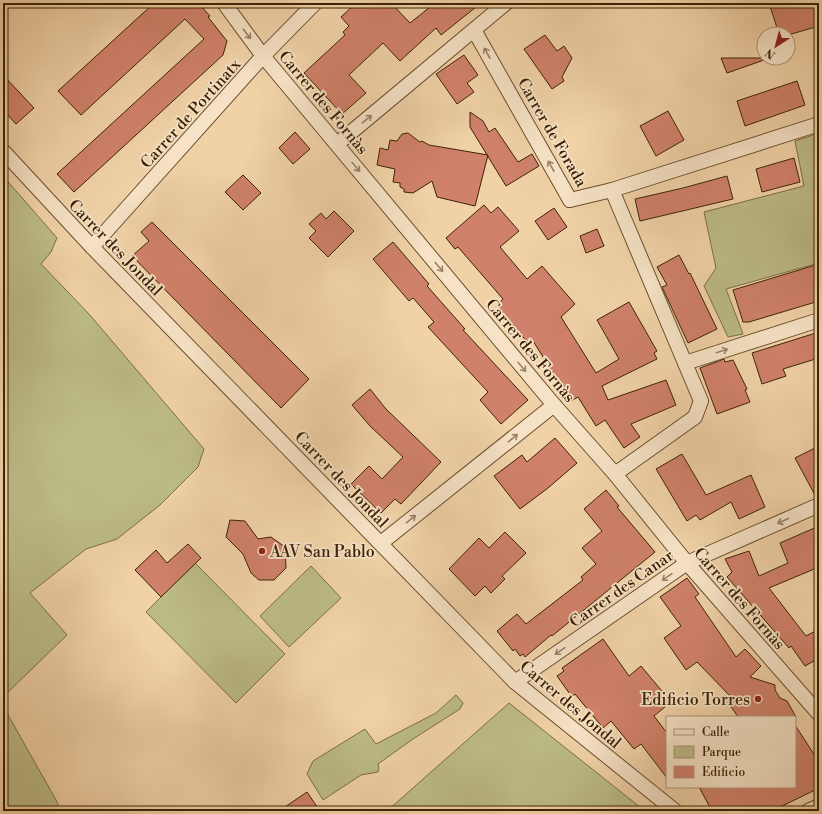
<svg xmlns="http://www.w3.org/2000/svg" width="822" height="814" viewBox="0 0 822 814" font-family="'Libre Bodoni',serif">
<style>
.green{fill:#bcbb86;stroke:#7c6e46}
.building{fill:#d0816b;stroke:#3c2205}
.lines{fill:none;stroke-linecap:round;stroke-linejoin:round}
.street-casing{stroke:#694e2e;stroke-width:16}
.street{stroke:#f6e2c6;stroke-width:14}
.oneway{stroke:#998266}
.poi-dot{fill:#8f2418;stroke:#f6e2c6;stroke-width:1.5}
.labels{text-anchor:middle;stroke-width:3.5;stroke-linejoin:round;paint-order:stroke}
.street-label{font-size:16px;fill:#3c2205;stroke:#f6e2c6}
.poi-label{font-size:16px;fill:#3c2205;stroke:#f6e2c6;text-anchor:start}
</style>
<rect width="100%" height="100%" fill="#f1d2a7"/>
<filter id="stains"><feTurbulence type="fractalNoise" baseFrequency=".005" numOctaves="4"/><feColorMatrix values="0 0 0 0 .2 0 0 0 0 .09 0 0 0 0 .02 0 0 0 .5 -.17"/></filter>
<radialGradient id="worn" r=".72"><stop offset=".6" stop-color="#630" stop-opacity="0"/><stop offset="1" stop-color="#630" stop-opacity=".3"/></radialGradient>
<!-- green -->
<g class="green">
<polygon points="819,133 819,263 726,289 743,334 728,337 704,286 716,268 704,212 804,186 795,141"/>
<polygon points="3,176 57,238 51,252 41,264 89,314 204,449 198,467 160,505 117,539 86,549 30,593 67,635 3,697"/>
<polygon points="195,563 285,654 236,703 146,612"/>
<polygon points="311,566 341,598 289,647 260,616"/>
<polygon points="456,695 463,703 460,709 413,739 378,764 379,768 378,772 361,775 323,800 307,774 313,761 365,729 376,744 436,713"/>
<polygon points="509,703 645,811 387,811"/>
<polygon points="3,706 56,800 61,811 3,811"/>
</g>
<!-- building -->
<g class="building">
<polygon points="154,3 202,3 200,5 210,16 208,17 227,41 223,55 74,192 57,174 204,39 185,19 81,115 58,91"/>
<polygon points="356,3 391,3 410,23 435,3 481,3 441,35 436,28 400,61 383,43 349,75 366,93 342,114 304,73 345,35 343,32 349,26 341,17"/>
<polygon points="769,3 819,3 819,26 788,35 788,34 779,34"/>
<polygon points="545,35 557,51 564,46 572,58 562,77 564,81 552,89 524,49"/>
<polygon points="464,55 478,75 467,83 474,92 457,104 436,74"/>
<polygon points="721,58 764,58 764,60 727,73"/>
<polygon points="3,75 34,108 16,124 3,110"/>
<polygon points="797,81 805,105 745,126 737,101"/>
<polygon points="668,111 684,140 656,156 640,126"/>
<polygon points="470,112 483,121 489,132 495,128 518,162 532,154 539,166 506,186 470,127"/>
<polygon points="295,132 310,149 293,164 279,148"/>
<polygon points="408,133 420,142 422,141 429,145 488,155 475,206 437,197 432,181 413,193 404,192 404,189 400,187 400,183 393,182 395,169 377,165 380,148 388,150 390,140 397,141 402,134"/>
<polygon points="794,158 800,182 762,192 756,169"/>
<polygon points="243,175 261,193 243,210 225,192"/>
<polygon points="727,176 733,199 640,221 635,199 683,188"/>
<polygon points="484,205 491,213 498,207 519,231 500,247 527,279 542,266 575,304 561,317 596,373 619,359 597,320 629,302 657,351 654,353 657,359 602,386 608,400 666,380 676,405 631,424 640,437 624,448 605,420 596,426 578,397 569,402 564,392 565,392 533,341 529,344 496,306 503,299 458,247 455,249 446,238"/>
<polygon points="554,208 567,227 548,240 535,221"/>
<polygon points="334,211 354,231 328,257 309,238 316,231 309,224 321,213 326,219"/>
<polygon points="152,222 309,379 281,408 132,256 149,241 141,232"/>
<polygon points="597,229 604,246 586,253 580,236"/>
<polygon points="393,242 429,284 427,286 465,329 463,330 528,400 501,424 480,400 488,392 428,327 434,322 413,298 409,301 373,259"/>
<polygon points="679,255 689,274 690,273 717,329 688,343 662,287 667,285 657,267"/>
<polygon points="819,264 819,301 749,322 743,322 733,290"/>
<polygon points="819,332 819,358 783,369 786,376 762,384 752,353"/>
<polygon points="724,359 725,362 733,360 747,389 745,390 750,402 717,414 700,368"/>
<polygon points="370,389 386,409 441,462 401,504 395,499 381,513 351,484 369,466 382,479 403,457 370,426 352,405"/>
<polygon points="555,438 577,463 548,488 520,509 494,476 522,455 527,462"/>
<polygon points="819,446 819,497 816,497 795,458"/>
<polygon points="682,454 706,495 751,475 765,507 739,519 731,502 700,520 696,515 687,521 656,469"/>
<polygon points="606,490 619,506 617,507 655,552 552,636 551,635 525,657 523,654 520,656 515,649 513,651 497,631 517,614 526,624 583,580 581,577 596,564 582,548 602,531 584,509"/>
<polygon points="230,520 245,521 258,539 271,537 285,547 286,568 274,580 259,580 251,573 243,554 226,537"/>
<polygon points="819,526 819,567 769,588 806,636 819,629 819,658 805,666 791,646 789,648 727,577 732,572 725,559 749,551 759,576 788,563 780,543"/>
<polygon points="505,532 526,553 502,576 505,579 491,593 485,586 475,596 449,569 479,538 489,548"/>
<polygon points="188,544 201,558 161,597 135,570 156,550 167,563"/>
<polygon points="687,578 699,594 695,597 736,657 745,649 761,666 750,677 775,685 775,690 780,698 787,701 796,717 738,717 728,702 733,699 697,662 686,670 664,638 681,626 660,597"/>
<polygon points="603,639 629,676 641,666 671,702 654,716 667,733 667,778 641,744 634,749 611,721 603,728 575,694 572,697 557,676 564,671 562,668"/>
<polygon points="795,725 819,762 819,788 772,811 712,811 699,787 795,787"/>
<polygon points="307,792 320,811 279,811"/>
</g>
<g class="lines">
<!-- street casing -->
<g class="street-casing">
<g id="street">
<polyline points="224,3 263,56 554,405 615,474 687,563 819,714"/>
<polyline points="474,30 570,200 612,190 701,401 695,417 615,474"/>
<polyline points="337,144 506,3"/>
<polyline points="3,151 92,247 515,682 675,811"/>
<polyline points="612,190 819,124"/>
<polyline points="92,247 263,56 315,3"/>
<polyline points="685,363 819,320"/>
<polyline points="381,543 554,405"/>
<polyline points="515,682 687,563 819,505"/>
<polyline points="808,811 819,806"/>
</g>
</g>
<!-- street -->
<use href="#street" class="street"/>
</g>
<!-- one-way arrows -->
<defs><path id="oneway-shaft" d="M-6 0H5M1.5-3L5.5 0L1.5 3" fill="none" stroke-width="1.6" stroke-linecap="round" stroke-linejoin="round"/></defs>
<g class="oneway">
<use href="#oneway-shaft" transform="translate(247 34) rotate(53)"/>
<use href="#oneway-shaft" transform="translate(487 53) rotate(-119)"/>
<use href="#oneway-shaft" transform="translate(367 119) rotate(-40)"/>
<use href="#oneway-shaft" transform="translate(551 166) rotate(-119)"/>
<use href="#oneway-shaft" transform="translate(356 167) rotate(50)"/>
<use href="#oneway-shaft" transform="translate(439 267) rotate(50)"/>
<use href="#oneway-shaft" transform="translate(722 351) rotate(-18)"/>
<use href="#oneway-shaft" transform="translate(522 367) rotate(50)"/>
<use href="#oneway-shaft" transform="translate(513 438) rotate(-39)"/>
<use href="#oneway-shaft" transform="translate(411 519) rotate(-39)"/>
<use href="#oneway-shaft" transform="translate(783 521) rotate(156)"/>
<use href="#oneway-shaft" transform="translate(667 577) rotate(145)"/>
<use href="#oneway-shaft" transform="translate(560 651) rotate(145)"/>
</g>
<!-- markers -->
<g class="poi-dot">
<circle cx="262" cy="551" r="4"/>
<circle cx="758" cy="699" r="4"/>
</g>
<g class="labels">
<!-- street labels -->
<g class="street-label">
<text transform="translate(324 102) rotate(50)" y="6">Carrer des Fornàs</text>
<text transform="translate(190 113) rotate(-48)" y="6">Carrer de Portinatx</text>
<text transform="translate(553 132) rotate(60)" y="6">Carrer de Forada</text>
<text transform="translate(116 247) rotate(46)" y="6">Carrer des Jondal</text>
<text transform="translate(531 350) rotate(50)" y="6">Carrer des Fornàs</text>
<text transform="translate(342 479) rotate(46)" y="6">Carrer des Jondal</text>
<text transform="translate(621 588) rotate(-35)" y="6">Carrer des Canar</text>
<text transform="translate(740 598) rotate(49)" y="6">Carrer des Fornàs</text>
<text transform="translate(571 704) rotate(40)" y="6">Carrer des Jondal</text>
</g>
<!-- poi labels -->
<g class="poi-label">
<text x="270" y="557">AAV San Pablo</text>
<text x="750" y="705" text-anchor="end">Edificio Torres</text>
</g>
</g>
<!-- margin -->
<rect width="822" height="814" fill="none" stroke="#f1d2a7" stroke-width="16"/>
<rect x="4" y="4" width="814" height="806" fill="none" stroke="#3c2205" stroke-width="2"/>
<rect x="8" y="8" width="806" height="798" fill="none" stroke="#3c2205"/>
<!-- legend -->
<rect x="666" y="716" width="130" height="72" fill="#f6e2c6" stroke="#ac9579"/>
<rect x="674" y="729" width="20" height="6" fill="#f6e2c6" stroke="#ac9579"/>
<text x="702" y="736" font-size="12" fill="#3c2205">Calle</text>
<rect x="674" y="746" width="20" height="12" fill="#bcbb86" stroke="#ac9579"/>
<text x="702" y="756" font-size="12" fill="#3c2205">Parque</text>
<rect x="674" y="766" width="20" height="12" fill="#d0816b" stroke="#ac9579"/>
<text x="702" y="776" font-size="12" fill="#3c2205">Edificio</text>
<!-- north arrow -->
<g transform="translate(776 46) rotate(216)"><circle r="19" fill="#f6e2c6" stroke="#ac9579"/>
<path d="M0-3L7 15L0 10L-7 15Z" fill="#8f2418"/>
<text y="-6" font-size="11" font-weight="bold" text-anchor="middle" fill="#3c2205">N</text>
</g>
<rect width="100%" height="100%" filter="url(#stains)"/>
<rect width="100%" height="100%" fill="url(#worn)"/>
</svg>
